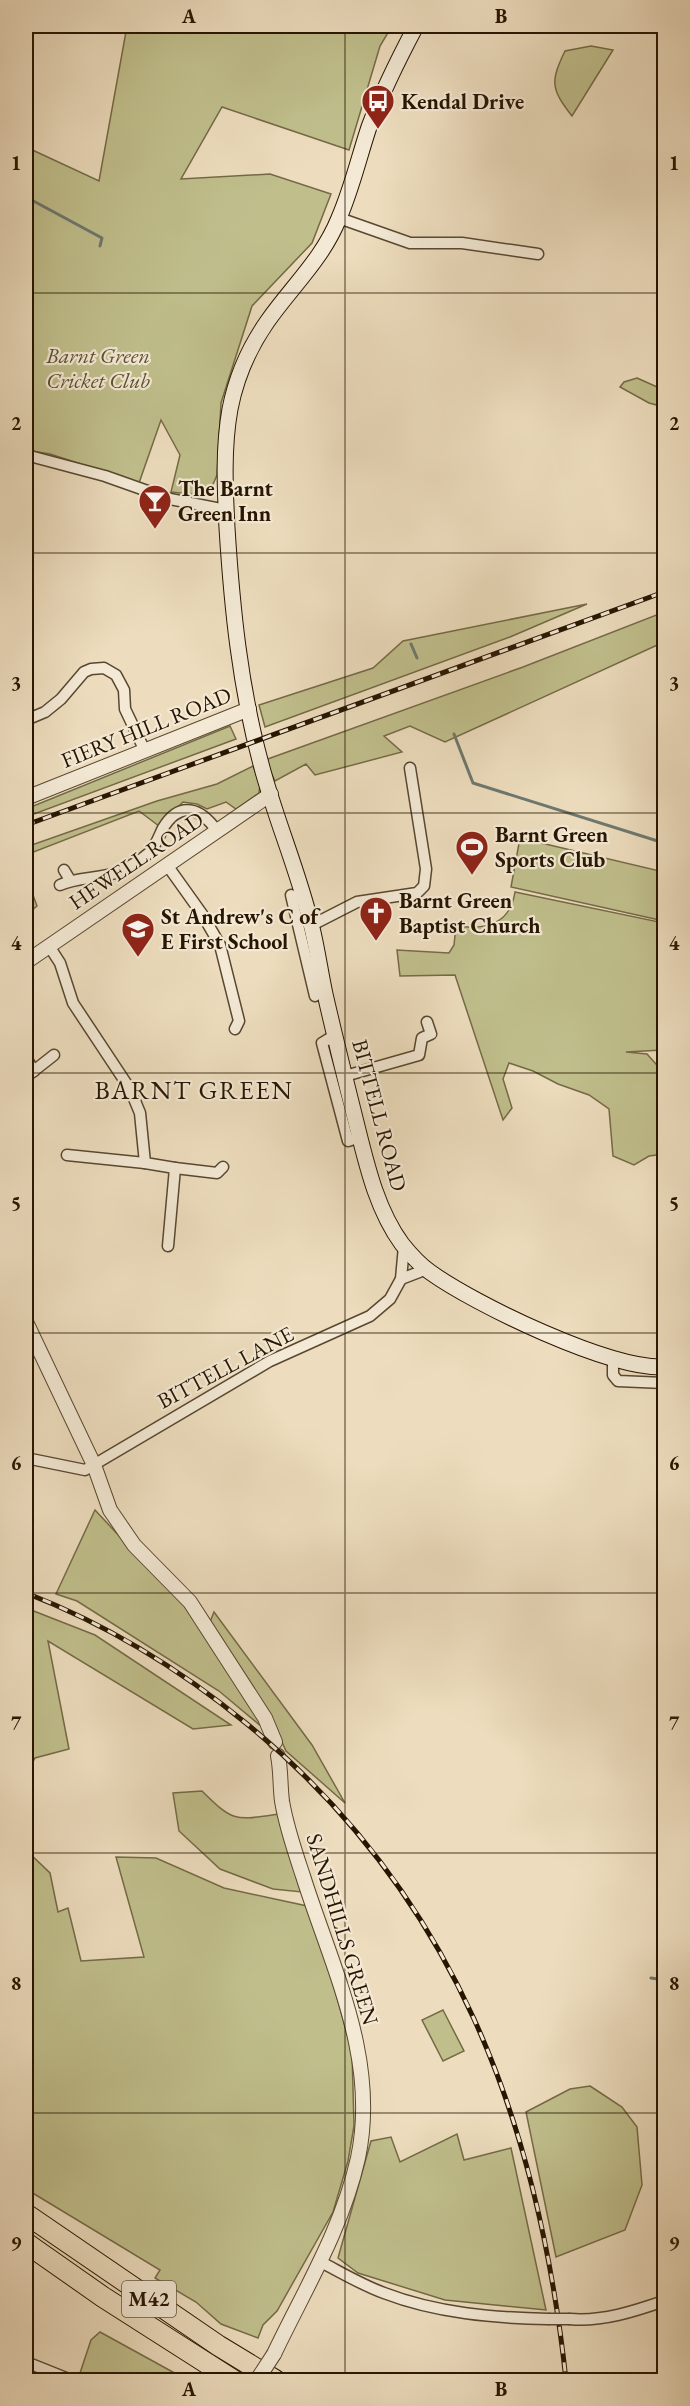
<svg xmlns="http://www.w3.org/2000/svg" width="690" height="2406" viewBox="0 0 690 2406" font-family="'EB Garamond',serif">
<style>
.green{fill:#c0bf8c;stroke:#746a46;stroke-width:1.5}
.lines{fill:none;stroke-linecap:round;stroke-linejoin:round}
.stream{stroke:#6d786f;stroke-width:3}
.minor-casing{stroke:#584730;stroke-width:13}
.tertiary-casing{stroke:#584730;stroke-width:16}
.secondary-casing{stroke:#271500;stroke-width:17}
.motorway-casing{stroke:#271500;stroke-width:22}
.minor{stroke:#f3e9d5;stroke-width:10}
.tertiary{stroke:#f3e9d5;stroke-width:14}
.secondary{stroke:#f3e9d5;stroke-width:15}
.motorway{stroke:#edddbe;stroke-width:20}
.rail-casing{stroke:#271500;stroke-width:5}
.rail{stroke:#f3e9d5;stroke-width:3;stroke-dasharray:9;stroke-linecap:butt}
.minor-bridge-casing{stroke:#584730;stroke-width:13;stroke-linecap:butt}
.tertiary-bridge-casing{stroke:#584730;stroke-width:16;stroke-linecap:butt}
.minor-bridge{stroke:#f3e9d5;stroke-width:10}
.tertiary-bridge{stroke:#f3e9d5;stroke-width:14}
.grid{fill:none;stroke:#271500;stroke-width:1.5;stroke-opacity:0.55}
.labels{text-anchor:middle;stroke-width:4.5;stroke-linejoin:round;paint-order:stroke}
.shield{fill:#f3e9d5;stroke:#645540;stroke-width:1.5}
.shield-label{font-size:21px;font-weight:bold;fill:#271500}
.poi-label{font-size:22px;font-weight:bold;fill:#271500;stroke:#f3e9d5;text-anchor:start}
.park-label{font-size:22px;font-style:italic;fill:#5d5031;stroke:#f3e9d5}
.street-label{font-size:22px;fill:#271500;stroke:#f3e9d5}
.quarter-label{font-size:26px;letter-spacing:1.5px;fill:#271500;stroke:#f3e9d5}
.neatline{fill:none;stroke:#271500;stroke-width:2}
.grid-label{font-size:20px;text-anchor:middle;font-weight:bold;fill:#271500}
</style>
<rect width="100%" height="100%" fill="#edddbe"/>
<filter id="stains"><feTurbulence type="fractalNoise" baseFrequency=".00333" numOctaves="4"/><feColorMatrix values="0 0 0 0 .2 0 0 0 0 .09 0 0 0 0 .02 0 0 0 .5 -.17"/></filter>
<radialGradient id="worn" r=".72"><stop offset=".6" stop-color="#630" stop-opacity="0"/><stop offset="1" stop-color="#630" stop-opacity=".3"/></radialGradient>
<!-- green -->
<g class="green">
<polygon points="127,26 392,26 380,46 349,150 222,107 181,179 270,174 331,194 312,243 252,306 221,403 217,475 208,496 171,492 180,455 161,420 139,483 50,454 26,450 26,147 99,181"/>
<path d="M591,46L613,50L572,116C551,89 550,82 565,51Z"/>
<polygon points="637,378 664,390 664,407 649,403 620,387 624,382"/>
<polygon points="587,604 510,637 265,727 259,705 373,668 403,641"/>
<polygon points="664,612 664,642 445,742 410,726 384,736 402,752 315,775 306,764 275,781 265,760 523,667"/>
<polygon points="230,726 236,739 26,817 26,809"/>
<polygon points="253,766 260,785 259,793 236,809 226,802 207,809 197,804 183,802 159,826 139,811 26,855 26,847 157,801 217,784"/>
<polygon points="520,838 664,872 664,921 511,887"/>
<polygon points="26,876 37,906 26,915"/>
<path d="M515,892L664,923V1036L662,1050L626,1052L647,1054L664,1073V1154L649,1156L634,1165L613,1156L609,1109L589,1095L558,1084L533,1071L509,1063L503,1079L512,1108L503,1120L455,975L400,976L397,950L449,953L454,945L456,926C485,930 510,925 515,892Z"/>
<polygon points="95,1510 190,1612 259,1714 262,1727 219,1691 77,1601 56,1594"/>
<polygon points="26,1608 95,1635 231,1725 193,1729 48,1641 69,1749 35,1758 26,1775"/>
<polygon points="214,1612 312,1745 345,1803 286,1751 277,1731 210,1622"/>
<path d="M202,1791C234,1823 236,1820 279,1814L302,1892L273,1889L220,1869L179,1831L173,1793Z"/>
<polygon points="26,1850 50,1873 58,1912 68,1908 81,1961 144,1957 116,1857 156,1858 224,1888 307,1906 333,1983 352,2052 354,2126 348,2161 333,2212 277,2311 263,2325 258,2338 221,2324 196,2302 155,2278 160,2270 26,2189"/>
<polygon points="443,2010 464,2051 443,2061 422,2020"/>
<polygon points="590,2086 622,2107 637,2127 642,2185 625,2230 556,2257 526,2112 570,2089"/>
<polygon points="457,2134 464,2160 511,2148 546,2310 445,2300 358,2273 338,2258 371,2141 391,2137 400,2162"/>
<polygon points="100,2332 180,2376 188,2380 99,2380 80,2373 91,2340"/>
</g>
<g class="lines">
<!-- stream -->
<g class="stream">
<polyline points="26,197 102,238 100,246"/>
<polyline points="411,644 417,658"/>
<polyline points="454,734 473,783 664,843"/>
<polyline points="651,1978 664,1980"/>
</g>
<!-- minor casing -->
<g class="minor-casing">
<g id="minor">
<polyline points="339,218 410,243 462,243 538,254"/>
<polyline points="26,455 105,476 170,499 226,510"/>
<polyline points="26,720 45,712 61,699 84,672 91,669 104,668 116,675 124,690 125,709 145,751"/>
<polyline points="167,865 202,914 220,945 239,1021 235,1029"/>
<polyline points="64,870 70,880"/>
<path d="M60,885C79,876 103,880 122,870C131,866 142,859 149,853C156,846 159,836 163,828C180,800 201,808 217,831"/>
<polyline points="291,895 315,996"/>
<polyline points="312,925 357,902 417,893 424,886 426,869 410,768"/>
<polyline points="49,946 60,963 73,1003 130,1089 140,1113 145,1163 175,1168 168,1246"/>
<polyline points="335,1035 322,1043 348,1141 360,1137"/>
<polyline points="26,1058 34,1071"/>
<polyline points="345,1076 419,1055 422,1038 431,1034 427,1022"/>
<polyline points="26,1077 54,1055"/>
<polyline points="67,1155 145,1163"/>
<polyline points="175,1168 217,1173 223,1167"/>
<polyline points="401,1279 427,1269"/>
<polyline points="613,1358 613,1375 618,1381 664,1383"/>
<polyline points="26,1458 85,1470 270,1361 370,1316 390,1299 401,1279 404,1246"/>
<path d="M321,2262C342,2273 362,2285 384,2293C436,2313 494,2318 548,2319"/>
<path d="M570,2319C602,2322 635,2311 664,2301"/>
<polyline points="26,2362 71,2380"/>
</g>
</g>
<!-- tertiary casing -->
<g class="tertiary-casing">
<g id="tertiary">
<polyline points="26,798 249,709"/>
<polyline points="26,962 271,794"/>
<polyline points="26,1322 94,1465 110,1510 134,1545 190,1602 265,1718 275,1742"/>
<path d="M274,2354C305,2289 342,2229 358,2158C379,2059 332,1968 303,1876C295,1852 286,1826 282,1801C280,1786 281,1771 278,1756"/>
</g>
</g>
<!-- secondary casing -->
<g class="secondary-casing">
<path id="secondary" d="M416,26C399,58 382,92 369,127C359,157 352,188 339,218C322,260 292,286 267,322C249,348 236,378 230,409C223,448 225,489 227,528C232,608 240,687 261,764C275,818 298,870 311,924C317,947 320,971 325,994C335,1038 346,1082 357,1126C367,1166 377,1210 402,1244C410,1254 420,1265 430,1272C476,1305 609,1369 664,1367"/>
</g>
<!-- motorway casing -->
<g class="motorway-casing">
<g id="motorway">
<polyline points="26,2214 219,2346 275,2380"/>
<polyline points="26,2243 103,2297 233,2380"/>
</g>
</g>
<!-- minor -->
<use href="#minor" class="minor"/>
<!-- tertiary -->
<use href="#tertiary" class="tertiary"/>
<!-- secondary -->
<use href="#secondary" class="secondary"/>
<!-- motorway -->
<use href="#motorway" class="motorway"/>
<!-- rail casing -->
<g class="rail-casing">
<g id="rail">
<polyline points="26,825 664,592"/>
<path d="M26,1593C106,1624 180,1669 247,1724C454,1894 538,2120 566,2380"/>
</g>
</g>
<!-- rail -->
<use href="#rail" class="rail"/>
<!-- minor-bridge casing -->
<g class="minor-bridge-casing">
<polyline id="minor-bridge" points="548,2319 570,2319"/>
</g>
<!-- tertiary-bridge casing -->
<g class="tertiary-bridge-casing">
<polyline id="tertiary-bridge" points="257,2380 274,2354"/>
</g>
<!-- minor-bridge -->
<use href="#minor-bridge" class="minor-bridge"/>
<!-- tertiary-bridge -->
<use href="#tertiary-bridge" class="tertiary-bridge"/>
</g>
<!-- grid -->
<path class="grid" d="M345,26V2380M26,293H664M26,553H664M26,813H664M26,1073H664M26,1333H664M26,1593H664M26,1853H664M26,2113H664"/>
<!-- icons -->
<defs>
<g id="bus-pin" transform="scale(1.725)"><path d="M0 17L-7.5 6A9.5 9.5 0 1 1 7.5 6Z" fill="#8f2418" stroke="#f3e9d5"/><path d="M-5-6H5V4H4V6H2V4H-2V6H-4V4H-5ZM-3.5-4V0h7V-4ZM-3.5 1.2v1.5H-2V1.2ZM2 1.2v1.5H3.5V1.2Z" fill="#fff"/></g>
<g id="bar-pin" transform="scale(1.725)"><path d="M0 17L-7.5 6A9.5 9.5 0 1 1 7.5 6Z" fill="#8f2418" stroke="#f3e9d5"/><path d="M-6-5H6L.8 .8V4.5H3.5V6h-7V4.5H-.8V.8Z" fill="#fff"/></g>
<g id="stadium-pin" transform="scale(1.725)"><path d="M0 17L-7.5 6A9.5 9.5 0 1 1 7.5 6Z" fill="#8f2418" stroke="#f3e9d5"/><path d="M0-5a6.5 5 0 1 0 0 10a6.5 5 0 1 0 0-10ZM-3.5-1.8h7v3.6h-7Z" fill="#fff"/></g>
<g id="church-pin" transform="scale(1.725)"><path d="M0 17L-7.5 6A9.5 9.5 0 1 1 7.5 6Z" fill="#8f2418" stroke="#f3e9d5"/><path d="M-1.2-6h2.4v3.5h3.3v2.4h-3.3V6h-2.4V-.1h-3.3v-2.4h3.3Z" fill="#fff"/></g>
<g id="school-pin" transform="scale(1.725)"><path d="M0 17L-7.5 6A9.5 9.5 0 1 1 7.5 6Z" fill="#8f2418" stroke="#f3e9d5"/><path d="M0-5L7-2L0 1L-7-2ZM-4 1L0 2.5L4 1V4Q0 6-4 4Z" fill="#fff"/></g>
</defs>
<g fill-rule="evenodd">
<use href="#bus-pin" x="378" y="101"/>
<use href="#bar-pin" x="155" y="501"/>
<use href="#stadium-pin" x="472" y="847"/>
<use href="#church-pin" x="376" y="913"/>
<use href="#school-pin" x="138" y="929"/>
</g>
<g class="labels">
<!-- shield labels -->
<rect class="shield" x="122" y="2281" width="54" height="36" rx="4.5"/>
<g class="shield-label">
<text x="149" y="2306">M42</text>
</g>
<!-- poi labels -->
<g class="poi-label">
<text x="401" y="109">Kendal Drive</text>
<text x="178" y="496">The Barnt<tspan x="178" dy="25">Green Inn</tspan></text>
<text x="495" y="842">Barnt Green<tspan x="495" dy="25">Sports Club</tspan></text>
<text x="399" y="908">Barnt Green<tspan x="399" dy="25">Baptist Church</tspan></text>
<text x="161" y="924">St Andrew's C of<tspan x="161" dy="25">E First School</tspan></text>
</g>
<!-- park labels -->
<g class="park-label">
<text x="98" y="363">Barnt Green<tspan x="98" dy="25">Cricket Club</tspan></text>
</g>
<!-- street labels -->
<g class="street-label">
<text transform="translate(146 727) rotate(-22)" y="8">FIERY HILL ROAD</text>
<text transform="translate(136 860) rotate(-34)" y="8">HEWELL ROAD</text>
<text transform="translate(380 1115) rotate(75)" y="8">BITTELL ROAD</text>
<text transform="translate(225 1367) rotate(-28)" y="8">BITTELL LANE</text>
<text transform="translate(343 1929) rotate(73)" y="8">SANDHILLS GREEN</text>
</g>
<!-- quarter labels -->
<g class="quarter-label">
<text x="194" y="1099">BARNT GREEN</text>
</g>
</g>
<!-- margin -->
<rect width="690" height="2406" fill="none" stroke="#edddbe" stroke-width="66"/>
<rect x="33" y="33" width="624" height="2340" class="neatline"/>
<g class="grid-label">
<text x="189" y="23">A</text>
<text x="501" y="23">B</text>
<text x="16" y="170">1</text>
<text x="674" y="170">1</text>
<text x="16" y="430">2</text>
<text x="674" y="430">2</text>
<text x="16" y="690">3</text>
<text x="674" y="690">3</text>
<text x="16" y="950">4</text>
<text x="674" y="950">4</text>
<text x="16" y="1210">5</text>
<text x="674" y="1210">5</text>
<text x="16" y="1470">6</text>
<text x="674" y="1470">6</text>
<text x="16" y="1730">7</text>
<text x="674" y="1730">7</text>
<text x="16" y="1990">8</text>
<text x="674" y="1990">8</text>
<text x="16" y="2250">9</text>
<text x="674" y="2250">9</text>
<text x="189" y="2396">A</text>
<text x="501" y="2396">B</text>
</g>
<rect width="100%" height="100%" filter="url(#stains)"/>
<rect width="100%" height="100%" fill="url(#worn)"/>
</svg>
